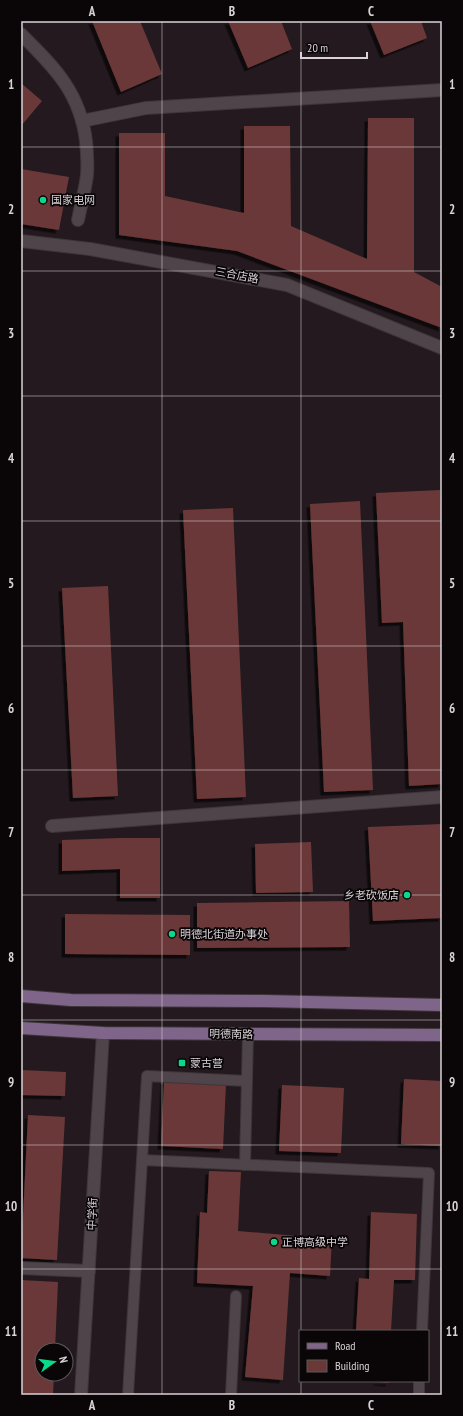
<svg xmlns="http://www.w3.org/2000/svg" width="463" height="1416" viewBox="0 0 463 1416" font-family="'PT Sans Narrow','Noto Sans SC',sans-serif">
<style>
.building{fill:#6a3837;filter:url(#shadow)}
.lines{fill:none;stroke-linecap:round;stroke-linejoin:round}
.service-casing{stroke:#3d3639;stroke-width:12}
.minor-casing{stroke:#3d3639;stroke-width:14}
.tertiary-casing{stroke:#3d3639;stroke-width:14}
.primary-casing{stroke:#3d3639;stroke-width:14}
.service{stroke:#4f4449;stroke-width:10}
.minor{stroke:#4f4449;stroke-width:12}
.tertiary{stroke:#4f4449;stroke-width:12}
.primary{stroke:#7e6589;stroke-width:12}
.grid{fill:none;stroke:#d9d2d6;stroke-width:1;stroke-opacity:0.55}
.poi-dot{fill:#08d98b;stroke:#0a0608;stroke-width:1.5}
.labels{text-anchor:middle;stroke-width:3.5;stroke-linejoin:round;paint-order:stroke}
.poi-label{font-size:11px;fill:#d9d2d6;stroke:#0a0608;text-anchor:start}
.street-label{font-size:11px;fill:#d9d2d6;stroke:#0a0608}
.neatline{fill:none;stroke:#d9d2d6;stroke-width:1.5}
.grid-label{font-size:13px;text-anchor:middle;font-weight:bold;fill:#d9d2d6}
</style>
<defs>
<filter id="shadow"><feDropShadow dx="-3.5" dy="3.5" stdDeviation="0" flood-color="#0009"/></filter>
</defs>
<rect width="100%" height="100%" fill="#23191e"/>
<!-- building -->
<g class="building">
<polygon points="92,21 140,21 162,74 121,92"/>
<polygon points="228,21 281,21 292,49 248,68"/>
<polygon points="370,21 421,21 427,38 384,55"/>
<polygon points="21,83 42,101 21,126"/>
<polygon points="368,118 414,118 414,272 442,287 442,328 237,251 119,235 119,133 165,133 165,196 244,213 244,126 290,126 291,226 367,259"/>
<polygon points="21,169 69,177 59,230 21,224"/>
<polygon points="440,490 442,541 442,784 409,786 403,622 382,623 376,493"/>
<polygon points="360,501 373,790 324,792 310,504"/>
<polygon points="233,508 246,797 197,799 183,510"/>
<polygon points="108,586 118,796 73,798 62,588"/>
<polygon points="442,824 442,918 373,921 368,827"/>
<polygon points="120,838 160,838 160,898 120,898 120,869 62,871 62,840"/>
<polygon points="311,842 313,892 256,893 255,844"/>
<polygon points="349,901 350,947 197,948 197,903"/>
<polygon points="65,914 190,915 190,955 65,954"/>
<polygon points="21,1070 66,1072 65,1096 21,1095"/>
<polygon points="404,1079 442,1081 442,1146 401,1144"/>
<polygon points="164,1081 226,1084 223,1149 161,1146"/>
<polygon points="282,1085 344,1088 341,1153 279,1151"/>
<polygon points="28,1115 65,1117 57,1260 21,1258"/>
<polygon points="209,1171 241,1172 238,1231 332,1239 330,1276 290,1273 283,1380 245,1377 253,1286 197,1283 200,1212 207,1213"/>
<polygon points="371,1212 417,1214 415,1280 394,1280 391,1331 356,1331 359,1278 369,1279"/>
<polygon points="21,1280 58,1282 55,1350 42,1350 42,1374 54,1374 53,1395 21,1395"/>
<polygon points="377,1381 389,1381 389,1383 377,1382"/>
</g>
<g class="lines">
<!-- service casing -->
<g class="service-casing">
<g id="service">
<polyline points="142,1160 429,1173 422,1331"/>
<polyline points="245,1165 248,1034"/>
<polyline points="128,1395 147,1076 247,1081"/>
<polyline points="231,1395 236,1296"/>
<polyline points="419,1395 419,1381"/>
</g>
</g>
<!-- minor casing -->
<g class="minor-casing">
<g id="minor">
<path d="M21,34C54,67 80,92 86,141C87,152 88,164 87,175C85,190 81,205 78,220"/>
<polyline points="82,121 146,108 442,90"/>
<polyline points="52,826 442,797"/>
<polyline points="21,1268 89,1271"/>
</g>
</g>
<!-- tertiary casing -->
<g class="tertiary-casing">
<g id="tertiary">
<polyline points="21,241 90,249 287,285 442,348"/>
<polyline points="81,1395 103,1033"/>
</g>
</g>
<!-- primary casing -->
<g class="primary-casing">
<g id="primary">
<polyline points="21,996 71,1000 264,1001 442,1005"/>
<polyline points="21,1028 103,1033 442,1035"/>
</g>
</g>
<!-- service -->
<use href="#service" class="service"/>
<!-- minor -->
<use href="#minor" class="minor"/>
<!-- tertiary -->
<use href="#tertiary" class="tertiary"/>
<!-- primary -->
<use href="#primary" class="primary"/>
</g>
<!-- grid -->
<path class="grid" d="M162,21V1395M301,21V1331M21,147H442M21,271H442M21,396H442M21,521H442M21,646H442M21,770H442M21,895H442M21,1020H442M21,1145H442M21,1269H442M301,1381V1395"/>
<!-- markers -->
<g class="poi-dot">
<circle cx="43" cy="200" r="4"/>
<circle cx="407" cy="895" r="4"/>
<circle cx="172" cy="934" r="4"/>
<rect x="178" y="1059" width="8" height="8" rx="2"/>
<circle cx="274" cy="1242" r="4"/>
</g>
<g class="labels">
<!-- poi labels -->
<g class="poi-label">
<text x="51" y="204">国家电网</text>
<text x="399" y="899" text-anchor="end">乡老砍饭店</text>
<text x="180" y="938">明德北街道办事处</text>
<text x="190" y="1067">蒙古营</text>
<text x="282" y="1246">正博高级中学</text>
</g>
<!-- street labels -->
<g class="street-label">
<text transform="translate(237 275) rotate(11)" y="4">三合店路</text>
<text transform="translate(231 1034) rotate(1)" y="4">明德南路</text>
<text transform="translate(92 1214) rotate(-87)" y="4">中学街</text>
</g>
</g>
<!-- border -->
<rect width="463" height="1416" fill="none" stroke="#0a0608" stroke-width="44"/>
<!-- legend -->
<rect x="299" y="1330" width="130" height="52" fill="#0a0608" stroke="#5d585a"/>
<rect x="307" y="1343" width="20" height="6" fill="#7e6589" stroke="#5d585a"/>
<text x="335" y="1350" font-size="12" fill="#d9d2d6">Road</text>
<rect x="307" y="1360" width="20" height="12" fill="#6a3837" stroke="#5d585a"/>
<text x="335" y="1370" font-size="12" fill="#d9d2d6">Building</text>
<!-- north arrow -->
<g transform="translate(54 1362) rotate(76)"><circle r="19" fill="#0a0608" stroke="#5d585a"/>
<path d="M0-3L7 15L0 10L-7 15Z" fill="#08d98b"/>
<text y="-6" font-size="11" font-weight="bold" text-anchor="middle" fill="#d9d2d6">N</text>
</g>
<!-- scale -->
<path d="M301 52v6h66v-6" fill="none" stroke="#d9d2d6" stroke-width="2"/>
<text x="307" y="52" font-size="12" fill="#d9d2d6" stroke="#0a0608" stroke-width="3" paint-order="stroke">20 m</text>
<rect x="22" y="22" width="419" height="1372" class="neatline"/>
<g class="grid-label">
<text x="92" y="16">A</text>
<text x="232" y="16">B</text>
<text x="371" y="16">C</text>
<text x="11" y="89">1</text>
<text x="452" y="89">1</text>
<text x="11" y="214">2</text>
<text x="452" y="214">2</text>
<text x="11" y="338">3</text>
<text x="452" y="338">3</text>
<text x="11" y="463">4</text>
<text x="452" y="463">4</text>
<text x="11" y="588">5</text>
<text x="452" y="588">5</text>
<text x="11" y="713">6</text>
<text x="452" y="713">6</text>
<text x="11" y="837">7</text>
<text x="452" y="837">7</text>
<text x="11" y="962">8</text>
<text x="452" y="962">8</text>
<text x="11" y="1087">9</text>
<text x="452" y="1087">9</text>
<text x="11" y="1211">10</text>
<text x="452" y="1211">10</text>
<text x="11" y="1336">11</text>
<text x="452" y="1336">11</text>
<text x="92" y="1410">A</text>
<text x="232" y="1410">B</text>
<text x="371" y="1410">C</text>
</g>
</svg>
